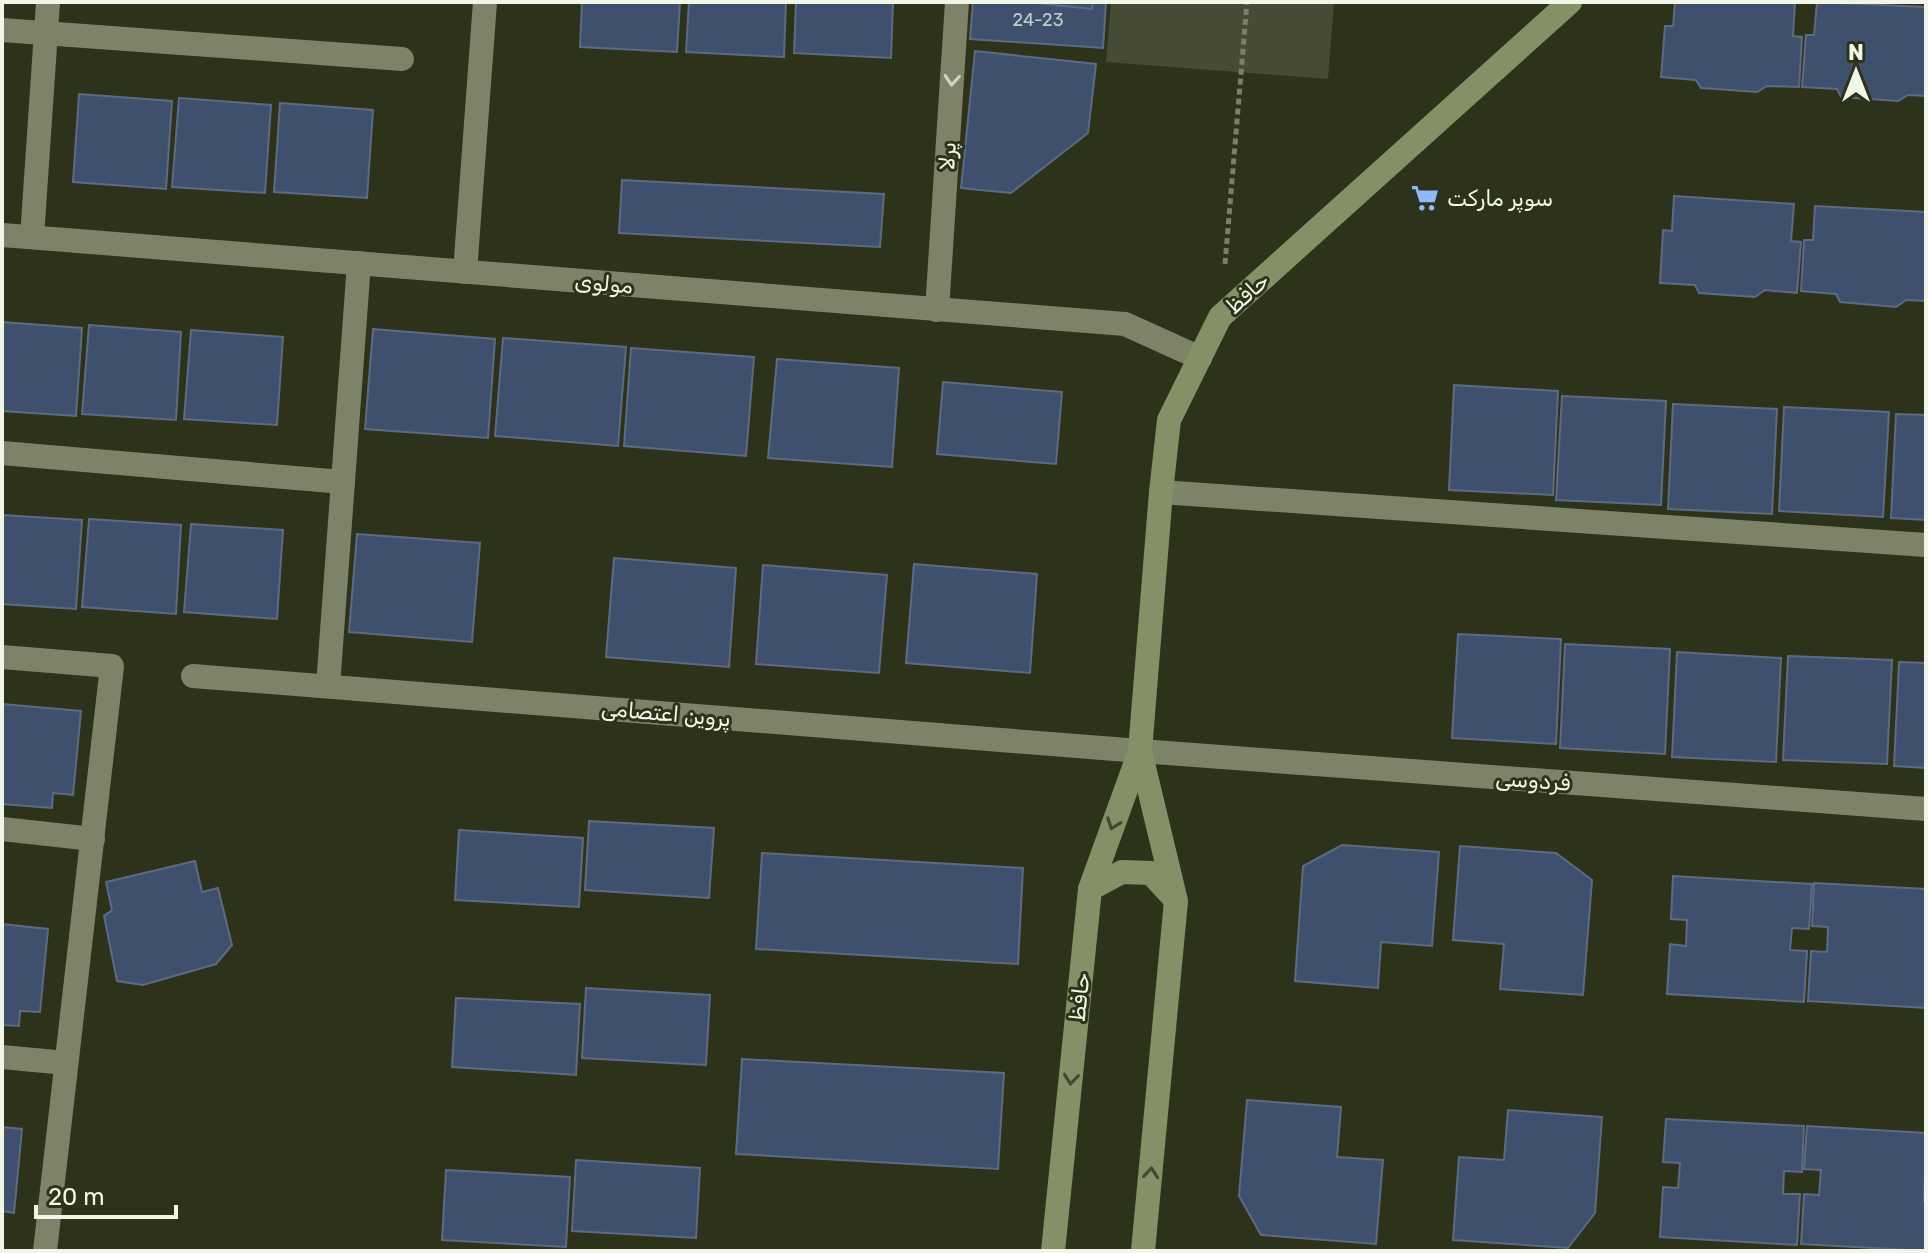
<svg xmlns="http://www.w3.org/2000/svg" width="1928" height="1253" viewBox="0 0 1928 1253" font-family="Rubik,Cairo,sans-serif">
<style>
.green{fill:#454b35}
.building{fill:#3f506f;stroke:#5d6a82;stroke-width:2}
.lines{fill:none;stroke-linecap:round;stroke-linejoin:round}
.path{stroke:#7a7f6a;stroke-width:5;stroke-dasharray:6 4;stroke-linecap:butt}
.street{stroke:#7c8368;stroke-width:24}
.secondary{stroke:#859066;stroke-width:24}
.oneway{stroke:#ced4c0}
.oneway2{stroke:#434a2e}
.labels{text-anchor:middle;stroke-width:6;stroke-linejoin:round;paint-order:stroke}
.number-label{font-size:18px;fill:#c4ccc8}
.street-label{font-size:22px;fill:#f1f6e6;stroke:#2d331b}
.poi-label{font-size:22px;fill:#f1f6e6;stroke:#2d331b;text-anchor:start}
</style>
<rect width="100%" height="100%" fill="#2d331b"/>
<!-- green -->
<polygon class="green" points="1111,2 1334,2 1328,79 1106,62"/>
<!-- building -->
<g class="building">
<polygon points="582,2 680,2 677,52 580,47"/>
<polygon points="689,2 786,2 784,57 686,52"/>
<polygon points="796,2 893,2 891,58 794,53"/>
<polygon points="973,2 1106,2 1103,48 970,39"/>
<polygon points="1026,2 1093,2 1092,9"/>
<polygon points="1675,2 1795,2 1793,36 1802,37 1799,87 1767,86 1757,92 1701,88 1696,80 1661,77 1665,26 1673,26"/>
<polygon points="1817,2 1926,7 1926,96 1908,95 1898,101 1841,97 1837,89 1802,87 1806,35 1814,35"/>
<polygon points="975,51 1096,64 1088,133 1011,193 961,188"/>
<polygon points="79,94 172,101 166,189 73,182"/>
<polygon points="179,98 271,105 265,193 172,187"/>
<polygon points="280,103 373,110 367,198 274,192"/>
<polygon points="622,180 884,194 880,247 619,233"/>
<polygon points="1674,196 1794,204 1791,241 1801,242 1797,293 1765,290 1755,297 1699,293 1695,285 1660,283 1663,230 1672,231"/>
<polygon points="1815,206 1926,212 1926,301 1906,300 1896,307 1840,302 1836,294 1801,291 1804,240 1813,240"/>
<polygon points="2,322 82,328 76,416 2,411"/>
<polygon points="89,325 181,332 176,420 82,414"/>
<polygon points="373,329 495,339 488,438 365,429"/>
<polygon points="191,330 283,337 277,425 184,419"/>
<polygon points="503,338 626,347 618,446 495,436"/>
<polygon points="631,348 754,357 746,456 624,446"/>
<polygon points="777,359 899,368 892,467 768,458"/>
<polygon points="943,382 1062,392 1056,464 937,454"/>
<polygon points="1454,385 1558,391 1553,495 1449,490"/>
<polygon points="1562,396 1666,401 1661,505 1556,500"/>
<polygon points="1673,404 1777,409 1772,514 1668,509"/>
<polygon points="1784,407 1889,412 1883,517 1779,511"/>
<polygon points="1896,414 1926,415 1926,520 1891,518"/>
<polygon points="2,515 82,520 76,609 2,604"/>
<polygon points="89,519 181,525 176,614 82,607"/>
<polygon points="191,524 283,530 277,619 184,612"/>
<polygon points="357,534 480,543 472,642 349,632"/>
<polygon points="614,558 736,568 729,667 606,657"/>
<polygon points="914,564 1037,574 1030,673 906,663"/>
<polygon points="763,565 887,575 879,673 756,664"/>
<polygon points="1458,634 1561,639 1556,744 1452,738"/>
<polygon points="1565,644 1670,649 1665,754 1560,748"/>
<polygon points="1677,652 1781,658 1776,762 1672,757"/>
<polygon points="1788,656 1892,660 1887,764 1783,760"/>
<polygon points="1899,662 1926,663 1926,768 1894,766"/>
<polygon points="2,704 81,711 73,795 53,793 52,808 2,804"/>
<polygon points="589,821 714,828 709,898 585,890"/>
<polygon points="459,830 583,838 579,907 455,900"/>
<polygon points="1342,845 1439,852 1432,946 1381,942 1378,988 1295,981 1303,866"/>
<polygon points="1460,846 1556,853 1592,880 1583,995 1500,989 1504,944 1453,940"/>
<polygon points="762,853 1023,868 1018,964 756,949"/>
<polygon points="195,861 202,892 218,888 232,945 216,964 143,985 117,981 104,916 112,910 106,882"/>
<polygon points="1673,876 1812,884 1809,929 1792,928 1790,950 1807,951 1804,1002 1667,994 1670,944 1686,946 1687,920 1671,919"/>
<polygon points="1814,883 1926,889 1926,1008 1808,1001 1811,951 1827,952 1828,927 1812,926"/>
<polygon points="2,924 48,929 40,1012 20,1011 19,1026 2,1025"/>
<polygon points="586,988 710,995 706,1065 582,1058"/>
<polygon points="456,998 580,1004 576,1075 452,1067"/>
<polygon points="742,1059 1004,1073 998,1169 736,1154"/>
<polygon points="1247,1100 1341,1107 1337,1157 1383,1160 1376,1244 1261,1235 1239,1196"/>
<polygon points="1508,1110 1602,1117 1595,1213 1568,1248 1453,1240 1459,1157 1504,1160"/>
<polygon points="1666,1119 1804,1126 1802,1172 1784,1171 1783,1194 1800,1194 1797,1245 1660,1237 1663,1187 1678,1188 1680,1163 1663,1162"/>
<polygon points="1807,1126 1926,1133 1924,1201 1926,1201 1926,1251 1801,1244 1804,1194 1819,1195 1821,1170 1804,1169"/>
<polygon points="2,1127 22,1129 14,1213 2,1211"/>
<polygon points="576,1160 700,1168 696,1238 572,1231"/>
<polygon points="446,1170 570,1177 566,1247 442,1240"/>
</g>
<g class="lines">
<!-- path -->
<polyline class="path" points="1225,264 1247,2"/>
<!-- street -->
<g class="street">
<polyline points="2,30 402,59"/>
<polyline points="2,235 1125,324 1200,358"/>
<polyline points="32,237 48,2"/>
<polyline points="465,272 485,2"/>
<polyline points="937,310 957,2"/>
<polyline points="2,453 343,482"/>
<polyline points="1161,492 1926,545"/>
<polyline points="2,657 112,666 45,1251"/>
<polyline points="193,676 1140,751 1926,809"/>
<polyline points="328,686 359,263"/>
<polyline points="2,829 93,839"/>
<polyline points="2,1057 66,1063"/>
</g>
<!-- secondary -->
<g class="secondary">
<polyline points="1140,751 1176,901 1143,1251"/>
<polyline points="1090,889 1122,872 1151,873 1175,899"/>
<polyline points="1053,1251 1090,889 1140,751 1161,492 1169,420 1220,317 1570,2"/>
</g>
</g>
<!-- one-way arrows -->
<defs><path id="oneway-chevron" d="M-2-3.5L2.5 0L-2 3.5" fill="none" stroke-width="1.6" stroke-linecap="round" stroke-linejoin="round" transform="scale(2)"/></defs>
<use class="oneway" href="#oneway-chevron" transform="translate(952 80) rotate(94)"/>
<g class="oneway2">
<use href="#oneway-chevron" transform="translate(1113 824) rotate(110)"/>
<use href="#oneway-chevron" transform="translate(1071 1079) rotate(96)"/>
<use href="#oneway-chevron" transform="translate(1151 1173) rotate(-85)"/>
</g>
<!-- icons -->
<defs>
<g id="supermarket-bare" transform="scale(2.16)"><path d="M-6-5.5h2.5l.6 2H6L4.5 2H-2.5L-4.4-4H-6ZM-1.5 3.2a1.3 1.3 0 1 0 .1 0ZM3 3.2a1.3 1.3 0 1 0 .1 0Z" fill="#91b8fd" stroke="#2d331b" stroke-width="2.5" paint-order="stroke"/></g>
</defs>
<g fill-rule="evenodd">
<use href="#supermarket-bare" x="1425" y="198"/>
</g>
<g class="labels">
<!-- number labels -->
<g class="number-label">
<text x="1038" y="26">24-23</text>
</g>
<!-- street labels -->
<g class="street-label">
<text transform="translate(947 156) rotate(-86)" y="8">پرلا</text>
<text transform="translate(604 283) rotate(5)" y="8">مولوی</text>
<text transform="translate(1247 293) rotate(-42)" y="8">حافظ</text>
<text transform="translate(666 713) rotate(5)" y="8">پروین اعتصامی</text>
<text transform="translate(1533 780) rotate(4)" y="8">فردوسی</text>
<text transform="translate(1079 997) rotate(-84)" y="8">حافظ</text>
</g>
<!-- poi labels -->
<g class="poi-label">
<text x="1447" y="206">سوپر مارکت</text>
</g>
</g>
<!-- border -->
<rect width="1928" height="1253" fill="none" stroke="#f1f6e6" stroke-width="8"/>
<!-- north arrow -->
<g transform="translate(1856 72)" stroke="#2d331b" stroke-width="6" paint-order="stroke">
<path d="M0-6L14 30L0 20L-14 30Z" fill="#f1f6e6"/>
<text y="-12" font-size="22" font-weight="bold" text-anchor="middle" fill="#f1f6e6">N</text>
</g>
<!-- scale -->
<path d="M36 1205v12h140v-12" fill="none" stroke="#f1f6e6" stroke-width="4"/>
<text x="48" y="1205" font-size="24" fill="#f1f6e6" stroke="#2d331b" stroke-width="6" paint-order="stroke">20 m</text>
</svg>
